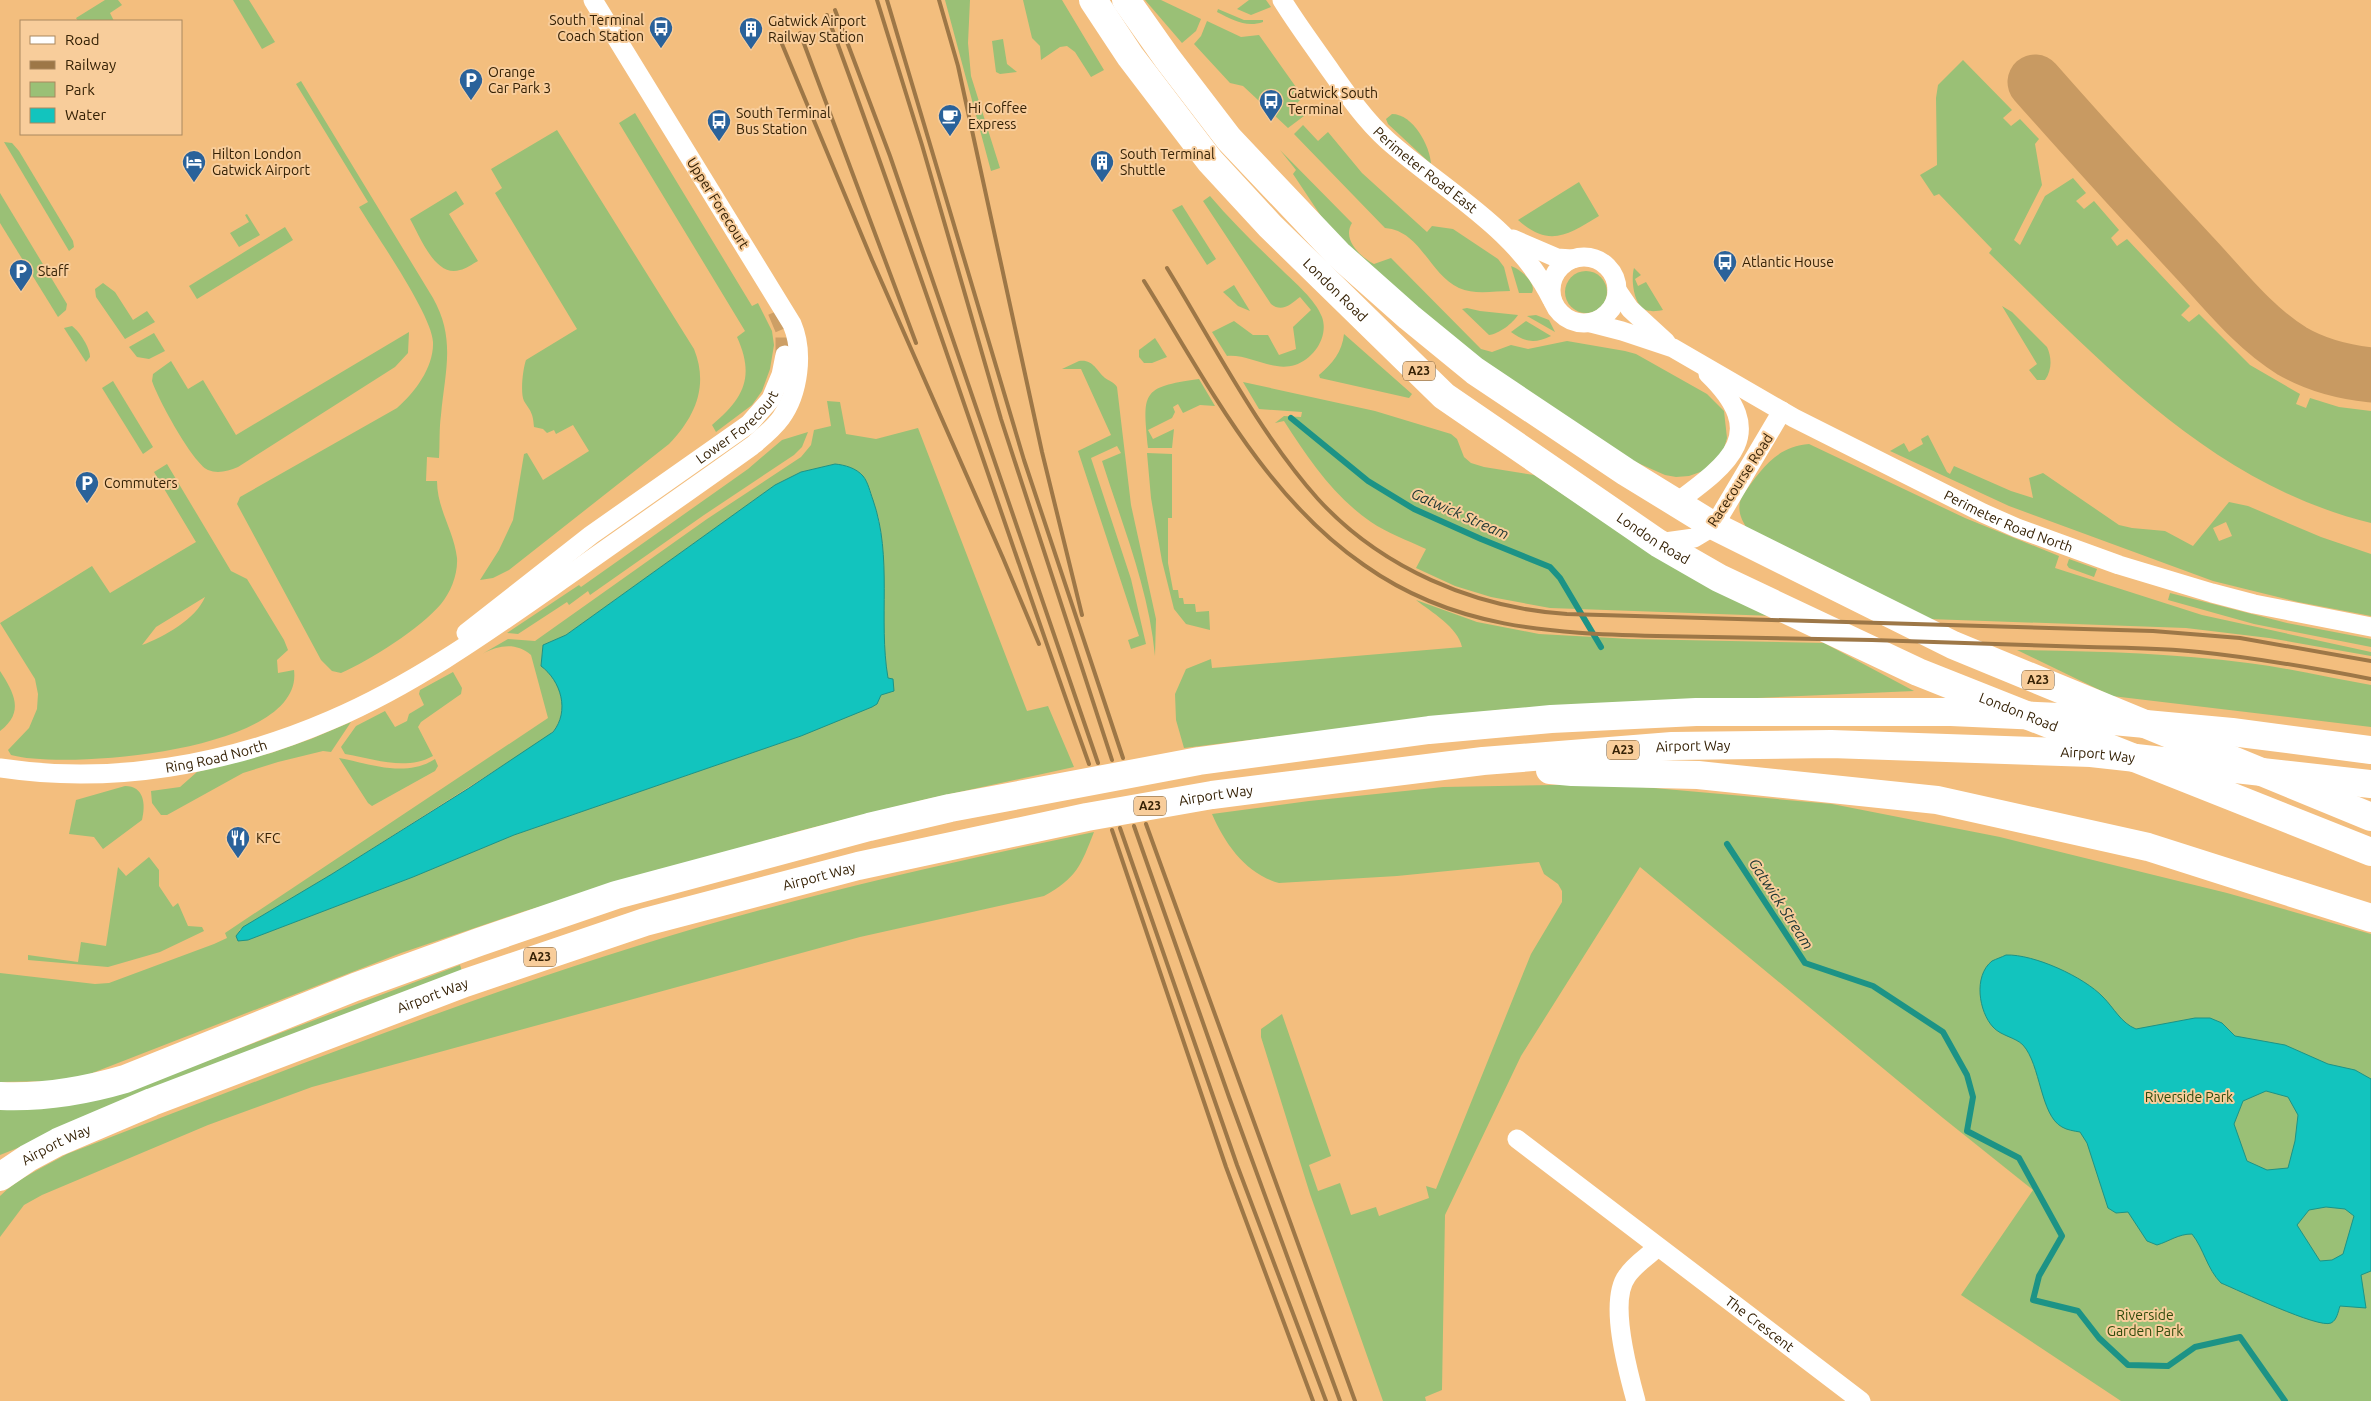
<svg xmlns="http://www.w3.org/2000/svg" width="2371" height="1401" viewBox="0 0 2371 1401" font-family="Ubuntu,sans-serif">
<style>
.green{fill:#9ac076;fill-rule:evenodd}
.water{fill:#12c4be;stroke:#1c9386;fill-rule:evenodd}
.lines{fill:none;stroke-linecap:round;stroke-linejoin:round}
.stream{stroke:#1c9386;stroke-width:6}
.taxiway{stroke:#c89a62;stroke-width:55}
.minor-tunnel{stroke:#cd9f66;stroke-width:19;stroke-dasharray:19 9;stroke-linecap:butt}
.minor{stroke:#fff;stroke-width:19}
.primary{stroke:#fff;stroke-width:28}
.trunk{stroke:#fff;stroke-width:28}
.rail{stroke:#9d7747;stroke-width:4}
.labels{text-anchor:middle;stroke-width:4;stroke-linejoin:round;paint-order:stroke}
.shield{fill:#f8cd9b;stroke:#705532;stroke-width:1}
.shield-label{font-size:12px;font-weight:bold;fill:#352105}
.poi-label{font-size:14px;fill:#352105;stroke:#f8cd9b;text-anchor:start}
.street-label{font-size:14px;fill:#352105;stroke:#f8cd9b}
.park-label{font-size:14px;fill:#2f4a0b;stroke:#f8cd9b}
.water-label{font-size:15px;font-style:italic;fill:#1b3432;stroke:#f8cd9b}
</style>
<rect width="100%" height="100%" fill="#f3be7e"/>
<!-- green -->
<g class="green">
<polygon points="105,0 118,0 122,5 110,13 114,21 78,21 76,18"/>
<polygon points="233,0 249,0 275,42 262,49"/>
<polygon points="945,0 970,0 968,43 971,76 1000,168 991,171"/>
<polygon points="1023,0 1062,0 1104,70 1091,77 1075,52 1067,46 1060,47 1041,60 1040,46 1032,38"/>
<polygon points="1145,0 1161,0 1201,19 1196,31 1182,43"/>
<polygon points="1249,0 1266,0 1271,7 1251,15 1237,9"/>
<path d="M1218,9L1244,20H1263V22C1246,28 1233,20 1217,12Z"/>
<polygon points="1207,21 1241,37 1259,35 1303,97 1294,106 1304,116 1288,128 1243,86 1230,83 1194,44 1201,36"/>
<polygon points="1003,39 1007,64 1017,72 1000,74 996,72 992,41"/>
<path d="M1963,60L2012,110L2003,118L2011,126L2020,119L2039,139L2035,144L2042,185L2014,240L2020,245L2045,196L2073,178L2086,193L2076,201L2084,209L2094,201L2119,230L2111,238L2117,246L2127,239L2190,306L2181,315L2189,322L2199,314L2250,365L2300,394L2296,404L2306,408L2310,398L2339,407L2371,411V523C2211,484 2103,363 1989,253L1992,249L1939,194L1934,196L1920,175L1937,165L1936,98L1938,85Z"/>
<path d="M301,81L433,298C456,339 445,371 441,415C439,429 440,443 439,458L427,457L426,481H437C437,509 454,531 457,558C458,574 451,592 441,604C421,628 369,661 341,673L332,671L321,660L237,504L240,497L397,408C415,392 434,367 433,342C432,315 376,235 359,207L368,202L296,84Z"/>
<path d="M635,113L752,306L758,303L772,331L774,345L770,369L762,391L752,405L716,432L712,425C744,398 755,377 737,337L745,331L619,123Z"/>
<path d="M1392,114C1413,114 1430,146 1431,164L1388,124L1386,119Z"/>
<path d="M1303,125L1318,141L1328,132L1362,173L1427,232L1432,226L1453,229L1498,259L1504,267L1510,291C1494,291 1474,295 1459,288C1429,274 1421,231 1385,228L1294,134Z"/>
<path d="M557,130L694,349C709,386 695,417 669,444L509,570L493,578L480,580L499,550L513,520L524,454L527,453L543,480L589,451L573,425L556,434L554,430L547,433L543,429L534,427C533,413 531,412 524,401C520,393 523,368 526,360L577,329L495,193L502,188L491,169Z"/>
<polygon points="4,142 12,143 19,151 73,241 74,247 69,251"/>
<path d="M1280,150L1352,223C1342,239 1359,256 1374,264L1391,258L1481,349L1492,352L1511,345L1528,349L1567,341L1625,351L1636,354L1707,394L1724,411L1727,438L1723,452L1703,471L1689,476L1676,477L1665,475L1622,456L1464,350L1331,231L1293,174L1296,170Z"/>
<path d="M1579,182L1599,216C1568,235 1549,248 1518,220Z"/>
<path d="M456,191L464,204L449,214L478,261C472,264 466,269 460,270C435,278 420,236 410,219Z"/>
<polygon points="0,193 67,304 66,310 58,317 0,223"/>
<path d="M1210,196C1232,222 1257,246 1282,270C1295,283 1315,299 1322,317C1329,336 1314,359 1295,365C1272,372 1250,354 1227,356L1212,332L1234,321L1253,335H1268L1279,355L1296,349L1293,327L1311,310L1300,297C1291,304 1282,313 1271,304L1203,201Z"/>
<polygon points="1182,205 1216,259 1207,265 1172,210"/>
<polygon points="247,214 260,235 239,247 230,233 249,222 245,215"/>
<polygon points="285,227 293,240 197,299 189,286"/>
<path d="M1511,266C1520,269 1537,283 1532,293H1519Z"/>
<path d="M1634,268L1641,275L1635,279L1638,286L1646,282L1663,310C1658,311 1651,312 1646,310C1633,305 1631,278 1634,268Z"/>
<circle cx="1586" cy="292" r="21"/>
<polygon points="103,283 115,292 133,320 147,311 155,322 125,339 96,297 95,289"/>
<polygon points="1234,285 1250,311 1238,306 1223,292"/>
<path d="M2002,306L2012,312L2047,347C2052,358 2052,370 2045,380H2037L2029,370L2037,364Z"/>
<path d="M1467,308L1480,311L1518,315C1513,323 1499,334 1489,335L1462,309Z"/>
<polygon points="1536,315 1549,320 1555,332 1527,316"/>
<path d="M1526,321L1551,336C1534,344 1525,342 1511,332Z"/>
<path d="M72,326C80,332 90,348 90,357L86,362L64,328Z"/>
<path d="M409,332L408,353L395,367L238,467C228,471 218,474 208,470C192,462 158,399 152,381L153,374L171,361L188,389L203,380L236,435Z"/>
<polygon points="154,333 165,351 149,359 137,357 129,347"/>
<path d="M1344,334L1412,394L1409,398L1320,378L1319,375C1333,363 1342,352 1344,334Z"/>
<polygon points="1155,338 1167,357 1152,363 1144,363 1139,357 1139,350"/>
<path d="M1079,361C1093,359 1096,370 1105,378C1109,381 1114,382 1117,387L1131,505L1156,619L1155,656C1149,589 1122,524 1102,461L1121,453L1117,446L1091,458L1131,579L1146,644L1131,649L1128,640L1139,636L1078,451L1111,435L1081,369H1062Z"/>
<path d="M1199,379L1215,406L1200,405L1183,413L1178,404L1173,407L1175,412L1172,418L1148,430L1153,439L1174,429L1172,448H1148C1143,393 1140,387 1199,379Z"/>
<polygon points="113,381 153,447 143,454 102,388"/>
<path d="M1243,382L1375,411L1451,434L1457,439L1464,457L1471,463L1484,467L1534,475L1642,547L1774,616L1550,608L1491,597L1455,586L1416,568L1426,549C1407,540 1387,533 1371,522C1333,496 1308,458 1284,421L1275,423L1284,416L1301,417L1302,412L1259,409Z"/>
<path d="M827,401L840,402L846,434L876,439L918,428L1027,711L1048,706L1074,767L927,799L799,831L525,911L401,953L82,1077L56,1081L0,1082V973L95,984L109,983L214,944L227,938L225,933L548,718L531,655C516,642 499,645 482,654L508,639L535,641L707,519L801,457L811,445L814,430L831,426ZM835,464L867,483L879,519L883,547L884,647L888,679H893V691L881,695L801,736L514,835L413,877L248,940L239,930L332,874L546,738C572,717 565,684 541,666L543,645L566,635L775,485L801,472Z"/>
<polygon points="808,432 802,447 794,455 704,515 590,595 588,591 569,605 567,602 518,634 507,633 579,585 581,587 748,469 782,440"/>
<path d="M1928,435L1947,472L1950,474L1954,466L2011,491L2033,498L2029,478L2043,473L2119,525L2132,528L2165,531L2193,546L2229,502L2248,506L2321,537L2371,554V616L2298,602L2213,581L2009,506L1890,451L1904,443L1909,452L1923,444L1921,439ZM2226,522L2232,536L2219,541L2213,528Z"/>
<path d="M1809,444L1965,518L2059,556L2055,568L2202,615L2371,652V656L2269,638L2186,628L1929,619L1749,532C1741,519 1736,510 1742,496C1760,471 1776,446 1809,444Z"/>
<polygon points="1147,453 1172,454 1172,518 1168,518 1168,563 1173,590 1178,590 1179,598 1183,598 1184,604 1195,604 1196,612 1209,611 1210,630 1186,624 1174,609 1162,561 1151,498"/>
<path d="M167,464L231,571L247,579L284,640L288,650L277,660L278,673L294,670C305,752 64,770 11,755L8,750L29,728L37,709L38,694L35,679L0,623L92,566L110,593L196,542L154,472ZM205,597C196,619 164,637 142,645L156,627Z"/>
<polygon points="2069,559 2097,569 2094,577 2069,568 2067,565"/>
<polygon points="2170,593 2287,623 2371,639 2371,647 2254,624 2168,600"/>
<path d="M1416,600L1477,622L1539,634L1631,639L1824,643L1914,691L1507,709L1184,748L1176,720L1175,694L1186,669L1211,659L1212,668L1462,647C1458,627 1431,612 1416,600Z"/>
<path d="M2017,650C2094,651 2171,653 2248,663C2289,668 2330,678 2371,685V727L2112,696Z"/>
<path d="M0,671C14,693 25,712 0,731Z"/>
<path d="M453,672L462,688L461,694L421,722L418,727L433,756C406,771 374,759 345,754L341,747L356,726L385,711L395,727L407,721L409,714L424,705L419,694L420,690Z"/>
<polygon points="351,722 331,752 323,751 278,762 243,773 167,815 161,815 152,803 151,791 180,787 197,772 271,753 311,739"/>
<path d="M339,758C371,764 406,778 435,759L438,766L435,771L372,806L368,803Z"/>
<path d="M1609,784L1832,804L2000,837L2227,893L2371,934V1401H2121L1961,1295L2033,1190L1943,1118L1640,867L1521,1056L1445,1215L1442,1390L1425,1397L1426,1401H1383L1310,1194L1261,1037V1029L1282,1014L1331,1156L1309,1165L1318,1191L1340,1183L1351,1215L1376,1207L1379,1216L1429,1198L1426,1186L1436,1189L1531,954L1562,902V891L1558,884L1544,874L1539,862L1397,876L1279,883C1246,874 1225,844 1212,814L1309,801L1443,787Z"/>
<path d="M125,786C144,786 146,804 142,820L103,849L94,837L69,834L76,800Z"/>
<path d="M1094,832C1081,865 1077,878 1044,896L860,937L312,1087L208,1125L42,1195L24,1205L0,1237V1196C18,1178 44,1167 67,1154C256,1082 444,1006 637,946C787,899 941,864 1094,832Z"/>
<polygon points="149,857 159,870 159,886 173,907 178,903 188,926 202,927 204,931 160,952 108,967 28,960 28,955 78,962 81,942 106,946 118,867 126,876"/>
<polygon points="460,965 462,971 0,1155 0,1108 148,1083"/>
</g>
<!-- water -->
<g class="water">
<path d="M835,464C845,465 856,468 863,476C868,482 870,492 873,500C893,557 878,619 888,678L893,679L894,691L881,695L877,704L872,707L801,736L514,835L413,877L248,940L238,941L236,936L243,927L332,874L469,788L553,732C570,711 561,681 541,666L543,645L566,635L775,485L801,472Z"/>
<path d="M2006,955C2034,954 2084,977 2103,997C2114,1008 2121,1023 2136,1029L2195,1018H2210L2222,1023L2235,1036L2285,1045L2328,1064L2355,1070L2371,1079V1271L2361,1275L2366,1308L2340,1306C2338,1312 2337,1320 2331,1323C2319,1329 2238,1290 2221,1283C2207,1269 2204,1249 2192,1234C2178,1234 2170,1241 2157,1245L2147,1241L2128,1212L2116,1213L2108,1208L2087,1143L2080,1132C2074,1131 2067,1130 2062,1127C2040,1115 2041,1065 2023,1045C2015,1037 2001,1036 1993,1027C1979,1012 1973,976 1992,961C1996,959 2002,957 2006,955ZM2266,1091L2288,1097L2298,1115L2295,1141L2288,1168L2267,1170L2247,1161L2234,1124L2243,1101ZM2326,1207L2345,1209L2354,1216L2343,1254L2332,1260L2320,1261L2297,1225L2309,1210Z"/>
</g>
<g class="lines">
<!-- stream -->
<g class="stream">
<polyline points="1291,418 1368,481 1414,509 1481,539 1550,567 1560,578 1601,647"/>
<polyline points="1727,844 1805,963 1873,986 1943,1032 1967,1075 1973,1097 1967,1131 2019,1158 2062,1236 2039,1276 2033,1300 2078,1311 2099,1338 2128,1365 2168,1366 2195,1347 2240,1337 2285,1401"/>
</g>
<!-- taxiway -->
<path class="taxiway" d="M2035,82C2087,141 2140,199 2193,256C2224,289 2253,327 2292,351C2316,365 2343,372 2371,375"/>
<!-- minor-tunnel -->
<polyline class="minor-tunnel" points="777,311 785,330 785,355"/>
<!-- minor -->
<g class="minor">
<path id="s1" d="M1282,0C1295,21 1309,40 1323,60C1343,88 1361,116 1387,140C1443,190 1518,229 1552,300"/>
<polyline points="1513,239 1557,258 1572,259"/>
<circle cx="1584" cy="290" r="33"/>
<polyline points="1617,290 1630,309 1666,342"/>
<path id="s2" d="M1591,323L1622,331L1673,348L1794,418L1983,513L2017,528L2119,565L2212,593L2254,604L2371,627"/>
<path d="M1676,503C1730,463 1770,434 1708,374"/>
<polyline points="1658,543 1694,538 1714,526 1782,411"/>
<path id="s3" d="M466,633L591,535L749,424L771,399L781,375L785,355"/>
<path id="s4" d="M0,768C112,785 227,765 331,720C420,682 500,623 579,568C637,527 695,487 752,446C763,437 773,429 781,418C799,393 804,352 792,324L593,0"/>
<path id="s5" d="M1517,1139L1861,1401"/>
<path d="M1636,1401C1628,1372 1608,1301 1627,1276C1634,1265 1648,1256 1658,1247"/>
</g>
<!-- primary -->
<g class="primary">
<path id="s6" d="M1093,0L1130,56L1210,161L1270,226L1444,396L1658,543L1719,578L1918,672L2371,852"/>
<polyline points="1126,0 1167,58 1229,139 1338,254 1409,317 1475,371 1626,472 1714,526 1953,645 2371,817"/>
</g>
<!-- trunk -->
<g class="trunk">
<polyline points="1550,770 1572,772 1698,775 1937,800 2148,847 2371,918"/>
<path d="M0,1096C43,1098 84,1091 125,1079L355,987L479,942L616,895L869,827L950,808L1199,761L1429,730L1551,719L1696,712H1951L2081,718L2232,732L2371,750"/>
<path id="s7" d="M0,1177L28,1158L58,1142L152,1102L465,983L645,922L858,866L1087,817L1212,795L1483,761L1672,746L1831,744L2091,753L2371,784"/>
</g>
<!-- rail -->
<g class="rail">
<polyline points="877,0 922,145 1001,419 1112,760"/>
<polyline points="887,0 1024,460 1123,758"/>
<polyline points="939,0 958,66 1042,452 1082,615"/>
<polyline points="835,10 890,156 1098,763"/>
<path d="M827,15C919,263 1000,515 1089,764"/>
<polyline points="800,33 916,343"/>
<polyline points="782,44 872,260 1003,558 1039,644"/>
<path d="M1167,268C1213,343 1259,433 1318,499C1381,568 1474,608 1567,614L2153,631L2240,638L2371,661"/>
<path d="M1144,281C1207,382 1264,496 1364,565C1454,629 1550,633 1657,636C1728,638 1800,638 1872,640C1944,642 2016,644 2088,647C2125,648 2162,648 2199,652C2257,658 2314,668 2371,679"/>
<polyline points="1146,824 1355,1401"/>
<polyline points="1134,826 1229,1097 1340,1401"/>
<polyline points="1120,828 1237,1165 1326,1401"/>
<polyline points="1112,830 1226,1167 1313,1401"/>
</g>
</g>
<!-- icons -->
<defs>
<g id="bus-pin" transform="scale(1.25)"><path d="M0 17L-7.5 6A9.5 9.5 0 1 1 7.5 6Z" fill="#2a629a" stroke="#f8cd9b"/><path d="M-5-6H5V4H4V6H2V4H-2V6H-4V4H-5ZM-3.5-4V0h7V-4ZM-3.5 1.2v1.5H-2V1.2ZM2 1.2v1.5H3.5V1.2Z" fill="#fff"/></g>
<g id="building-pin" transform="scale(1.25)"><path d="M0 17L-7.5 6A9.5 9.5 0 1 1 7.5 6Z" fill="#2a629a" stroke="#f8cd9b"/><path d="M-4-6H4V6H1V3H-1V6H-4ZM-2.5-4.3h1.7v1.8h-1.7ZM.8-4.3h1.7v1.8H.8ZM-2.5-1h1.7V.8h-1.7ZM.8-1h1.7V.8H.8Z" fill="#fff"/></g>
<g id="parking-pin" transform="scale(1.25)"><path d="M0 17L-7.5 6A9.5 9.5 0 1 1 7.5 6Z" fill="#2a629a" stroke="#f8cd9b"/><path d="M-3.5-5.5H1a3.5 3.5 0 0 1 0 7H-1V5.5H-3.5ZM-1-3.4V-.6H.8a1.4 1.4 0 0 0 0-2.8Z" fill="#fff"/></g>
<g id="cafe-pin" transform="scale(1.25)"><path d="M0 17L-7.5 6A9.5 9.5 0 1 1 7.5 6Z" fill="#2a629a" stroke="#f8cd9b"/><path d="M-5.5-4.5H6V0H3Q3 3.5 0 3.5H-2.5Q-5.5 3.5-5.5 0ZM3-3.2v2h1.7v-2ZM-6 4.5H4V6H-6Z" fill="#fff"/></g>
<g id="hotel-pin" transform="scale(1.25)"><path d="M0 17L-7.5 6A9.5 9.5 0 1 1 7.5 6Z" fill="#2a629a" stroke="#f8cd9b"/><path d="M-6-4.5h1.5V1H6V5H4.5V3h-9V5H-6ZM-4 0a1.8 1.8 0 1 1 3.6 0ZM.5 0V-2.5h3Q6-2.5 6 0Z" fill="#fff"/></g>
<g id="restaurant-pin" transform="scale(1.25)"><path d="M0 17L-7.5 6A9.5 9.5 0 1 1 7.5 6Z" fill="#2a629a" stroke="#f8cd9b"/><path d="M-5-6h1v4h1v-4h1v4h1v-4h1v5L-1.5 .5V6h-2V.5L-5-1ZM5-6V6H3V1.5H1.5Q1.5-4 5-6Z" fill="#fff"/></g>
</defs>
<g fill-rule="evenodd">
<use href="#bus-pin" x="661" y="28"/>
<use href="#building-pin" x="751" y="29"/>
<use href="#parking-pin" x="471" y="80"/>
<use href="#bus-pin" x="1271" y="101"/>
<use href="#cafe-pin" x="950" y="116"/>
<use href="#bus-pin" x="719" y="121"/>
<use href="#hotel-pin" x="194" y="162"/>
<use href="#building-pin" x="1102" y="162"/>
<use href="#bus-pin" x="1725" y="262"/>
<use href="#parking-pin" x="21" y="271"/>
<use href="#parking-pin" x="87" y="483"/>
<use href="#restaurant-pin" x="238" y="838"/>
</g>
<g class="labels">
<!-- shield labels -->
<g class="shield">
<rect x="1403" y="361.5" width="32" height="19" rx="4"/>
<rect x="2022" y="670.5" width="32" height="19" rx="4"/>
<rect x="1607" y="740.5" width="32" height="19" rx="4"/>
<rect x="1134" y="796.5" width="32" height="19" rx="4"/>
<rect x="524" y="947.5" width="32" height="19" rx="4"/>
</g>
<g class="shield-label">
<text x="1419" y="375">A23</text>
<text x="2038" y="684">A23</text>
<text x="1623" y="754">A23</text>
<text x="1150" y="810">A23</text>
<text x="540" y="961">A23</text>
</g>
<!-- poi labels -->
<g class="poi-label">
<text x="644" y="25" text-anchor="end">South Terminal<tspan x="644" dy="16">Coach Station</tspan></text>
<text x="768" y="26">Gatwick Airport<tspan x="768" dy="16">Railway Station</tspan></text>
<text x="488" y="77">Orange<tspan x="488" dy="16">Car Park 3</tspan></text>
<text x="1288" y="98">Gatwick South<tspan x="1288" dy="16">Terminal</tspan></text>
<text x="968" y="113">Hi Coffee<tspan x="968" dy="16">Express</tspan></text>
<text x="736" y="118">South Terminal<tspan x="736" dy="16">Bus Station</tspan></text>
<text x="212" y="159">Hilton London<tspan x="212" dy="16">Gatwick Airport</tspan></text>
<text x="1120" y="159">South Terminal<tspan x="1120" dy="16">Shuttle</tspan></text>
<text x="1742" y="267">Atlantic House</text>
<text x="38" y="276">Staff</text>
<text x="104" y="488">Commuters</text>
<text x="256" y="843">KFC</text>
</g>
<!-- street labels -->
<g class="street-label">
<text dy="5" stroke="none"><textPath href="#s1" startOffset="224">Perimeter Road East</textPath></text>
<text transform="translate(718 203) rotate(58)" y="5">Upper Forecourt</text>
<text dy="5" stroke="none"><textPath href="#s6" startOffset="379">London Road</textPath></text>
<text dy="5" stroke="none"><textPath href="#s3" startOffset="341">Lower Forecourt</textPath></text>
<text transform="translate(1740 480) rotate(-57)" y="5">Racecourse Road</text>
<text dy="5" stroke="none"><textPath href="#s2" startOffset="464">Perimeter Road North</textPath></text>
<text dy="5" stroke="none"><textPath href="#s6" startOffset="784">London Road</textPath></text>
<text dy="5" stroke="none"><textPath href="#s6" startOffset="1189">London Road</textPath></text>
<text dy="5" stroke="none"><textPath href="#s7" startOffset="1760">Airport Way</textPath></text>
<text dy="5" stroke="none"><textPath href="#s7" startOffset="2165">Airport Way</textPath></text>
<text dy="5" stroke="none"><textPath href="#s4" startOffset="218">Ring Road North</textPath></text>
<text dy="5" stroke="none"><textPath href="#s7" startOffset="1280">Airport Way</textPath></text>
<text dy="5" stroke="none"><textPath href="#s7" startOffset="875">Airport Way</textPath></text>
<text dy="5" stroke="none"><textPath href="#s7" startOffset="470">Airport Way</textPath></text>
<text dy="5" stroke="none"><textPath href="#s7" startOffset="65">Airport Way</textPath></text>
<text dy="5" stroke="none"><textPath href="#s5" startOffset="305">The Crescent</textPath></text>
</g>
<!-- park labels -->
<g class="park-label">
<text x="2189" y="1102">Riverside Park</text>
<text x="2145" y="1320">Riverside<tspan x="2145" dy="16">Garden Park</tspan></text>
</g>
<!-- water labels -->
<g class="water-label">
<text transform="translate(1460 514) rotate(24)" y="5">Gatwick Stream</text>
<text transform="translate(1781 904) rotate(57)" y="5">Gatwick Stream</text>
</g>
</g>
<!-- legend -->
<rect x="20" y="20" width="162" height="115" fill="#f8cd9b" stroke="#aa885f"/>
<rect x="30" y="36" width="25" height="8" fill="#ffffff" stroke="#aa885f"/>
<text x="65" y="45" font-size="15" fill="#352105">Road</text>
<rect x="30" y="61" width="25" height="8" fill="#9d7747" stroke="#aa885f"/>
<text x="65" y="70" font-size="15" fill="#352105">Railway</text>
<rect x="30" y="82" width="25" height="15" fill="#9ac076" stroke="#aa885f"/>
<text x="65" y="95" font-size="15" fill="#352105">Park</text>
<rect x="30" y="108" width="25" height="15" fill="#12c4be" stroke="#aa885f"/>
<text x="65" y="120" font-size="15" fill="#352105">Water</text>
</svg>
